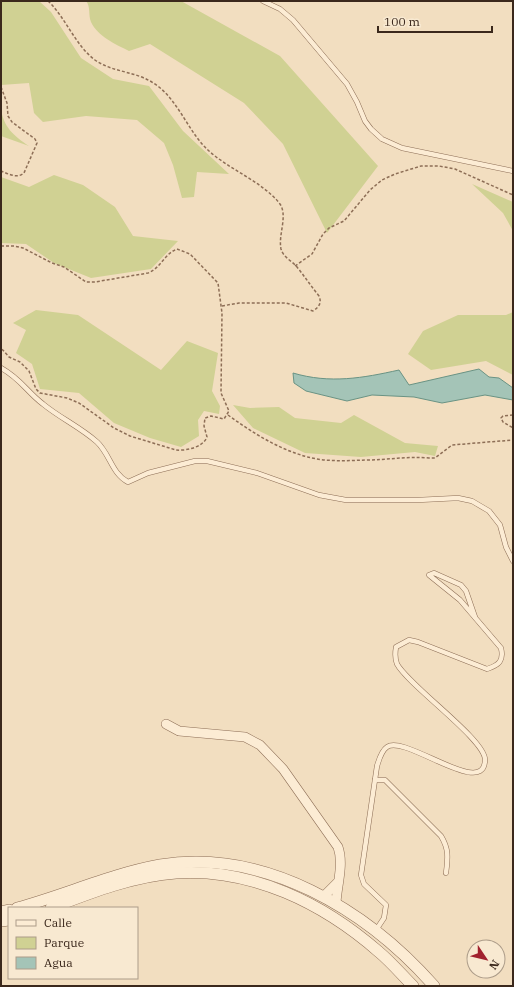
<svg xmlns="http://www.w3.org/2000/svg" width="514" height="987" viewBox="0 0 514 987" font-family="'IBM Plex Serif',serif">
<style>
.green{fill:#d0d193}
.water{fill:#a4c4b7;stroke:#6a9384}
.lines{fill:none;stroke-linecap:round;stroke-linejoin:round}
.service-casing{stroke:#8d6e56;stroke-width:5.5}
.minor-casing{stroke:#8d6e56;stroke-width:10}
.tertiary-casing{stroke:#8d6e56;stroke-width:12}
.path{stroke:#8d6e56;stroke-width:1.5;stroke-dasharray:3 2;stroke-linecap:butt}
.service{stroke:#fcecd4;stroke-width:4.5}
.minor{stroke:#fcecd4;stroke-width:9}
.tertiary{stroke:#fcecd4;stroke-width:11}
</style>
<rect width="100%" height="100%" fill="#f2dec0"/>
<!-- green -->
<g class="green">
<polygon points="1,1 39,1 51,12 81,58 113,79 149,86 183,131 229,174 197,172 194,197 182,198 173,165 164,143 137,120 86,116 43,122 34,113 29,83 1,85"/>
<path d="M86,1H181L280,56L378,166L327,233L283,144L244,103L150,44L129,51C117,45 97,36 91,22C88,15 91,7 86,1Z"/>
<path d="M1,108C3,127 14,136 29,146L1,136Z"/>
<polygon points="54,175 83,185 115,207 133,236 178,241 151,269 91,278 54,263 26,244 1,243 1,177 29,187"/>
<polygon points="472,184 513,202 513,231 503,213"/>
<polygon points="36,310 78,315 161,370 187,341 218,353 212,391 220,406 219,414 204,411 198,420 199,436 181,447 150,438 114,423 79,393 40,389 32,364 16,353 26,330 13,323"/>
<polygon points="513,312 513,375 486,361 431,370 408,354 423,331 458,315 506,315"/>
<polygon points="233,405 250,408 279,407 295,418 341,423 354,415 405,443 438,446 435,456 415,452 361,457 305,453 253,428"/>
</g>
<!-- water -->
<path class="water" d="M479,369L489,377L499,378L513,388V400L485,395L442,403L414,397L372,395L347,401L306,391L294,383L293,373C330,384 363,378 399,370L409,385Z"/>
<g class="lines">
<!-- service casing -->
<g class="service-casing">
<g id="service">
<polyline points="263,1 280,9 293,20 347,84 357,102 365,121 371,129 382,139 402,148 513,171"/>
<path d="M1,368C21,379 27,392 43,404C60,418 80,427 97,442C110,454 112,474 128,482L148,473L195,461H207L257,473L319,495L346,500H418L458,498L472,501L489,511L500,525L506,547L513,561"/>
<path d="M375,780H385L441,836C449,849 448,858 446,873"/>
<path d="M376,930L384,918L386,905L364,884L361,875L377,766C379,760 381,751 387,747C405,734 484,799 485,760C486,740 409,686 397,664C395,659 395,653 396,647L409,640L418,642L487,669C499,665 504,661 501,648L460,600L429,575L434,573L461,585L466,591L475,617"/>
</g>
</g>
<!-- minor casing -->
<g class="minor-casing">
<g id="minor">
<path d="M166,724L179,731L245,737L260,745L283,769L338,847C344,864 337,885 336,903"/>
<polyline points="324,896 337,883"/>
</g>
</g>
<!-- tertiary casing -->
<g class="tertiary-casing">
<g id="tertiary">
<path d="M17,908C65,895 111,874 160,865C265,848 367,910 434,986"/>
<path d="M51,908C90,893 133,876 176,873C252,868 323,903 379,952C391,962 402,975 413,986"/>
<polyline points="1,912 9,910"/>
<polyline points="1,921 9,920"/>
</g>
</g>
<!-- path -->
<g class="path">
<path d="M48,1C66,18 75,45 95,60C115,74 138,70 159,87C180,104 189,133 209,151C230,170 263,182 280,204C288,216 278,235 281,249C283,257 292,261 297,267C305,277 311,286 319,296C322,303 319,307 313,311L286,303H239L222,306"/>
<path d="M1,87L7,103L8,116L12,122L35,139L37,143L24,173C17,179 9,174 1,171"/>
<path d="M1,246H14L23,248L52,263L64,267L86,282H95L148,273C161,268 164,254 177,249L190,254L218,283L222,313L221,393L229,411L224,419L211,416L205,418L204,426L207,437C203,447 187,451 176,450L130,436L114,428L79,403L67,398L40,393L36,389L29,371L20,362L9,357L1,348"/>
<polyline points="295,266 312,254 323,234 329,228 344,221 370,190 382,180 395,174 421,166 439,166 455,169 513,195"/>
<path d="M228,415C250,431 275,447 301,455C321,462 344,461 365,460C388,460 406,456 429,458H435L452,445L513,440"/>
<polyline points="513,415 503,416 501,418 503,422 513,428"/>
</g>
<!-- service -->
<use href="#service" class="service"/>
<!-- minor -->
<use href="#minor" class="minor"/>
<!-- tertiary -->
<use href="#tertiary" class="tertiary"/>
</g>
<!-- border -->
<rect width="514" height="987" fill="none" stroke="#3b281c" stroke-width="4"/>
<!-- legend -->
<rect x="8" y="907" width="130" height="72" fill="#f8e9d1" stroke="#ac9c89"/>
<rect x="16" y="920" width="20" height="6" fill="#fcecd4" stroke="#ac9c89"/>
<text x="44" y="927" font-size="12" fill="#3b281c">Calle</text>
<rect x="16" y="937" width="20" height="12" fill="#d0d193" stroke="#ac9c89"/>
<text x="44" y="947" font-size="12" fill="#3b281c">Parque</text>
<rect x="16" y="957" width="20" height="12" fill="#a4c4b7" stroke="#ac9c89"/>
<text x="44" y="967" font-size="12" fill="#3b281c">Agua</text>
<!-- north arrow -->
<g transform="translate(486 959) rotate(125)"><circle r="19" fill="#f8e9d1" stroke="#ac9c89"/>
<path d="M0-3L7 15L0 10L-7 15Z" fill="#a1212e"/>
<text y="-6" font-size="11" font-weight="bold" text-anchor="middle" fill="#3b281c">N</text>
</g>
<!-- scale -->
<path d="M378 26v6h114v-6" fill="none" stroke="#3b281c" stroke-width="2"/>
<text x="384" y="26" font-size="12" fill="#3b281c" stroke="#f8e9d1" stroke-width="3" paint-order="stroke">100 m</text>
</svg>
